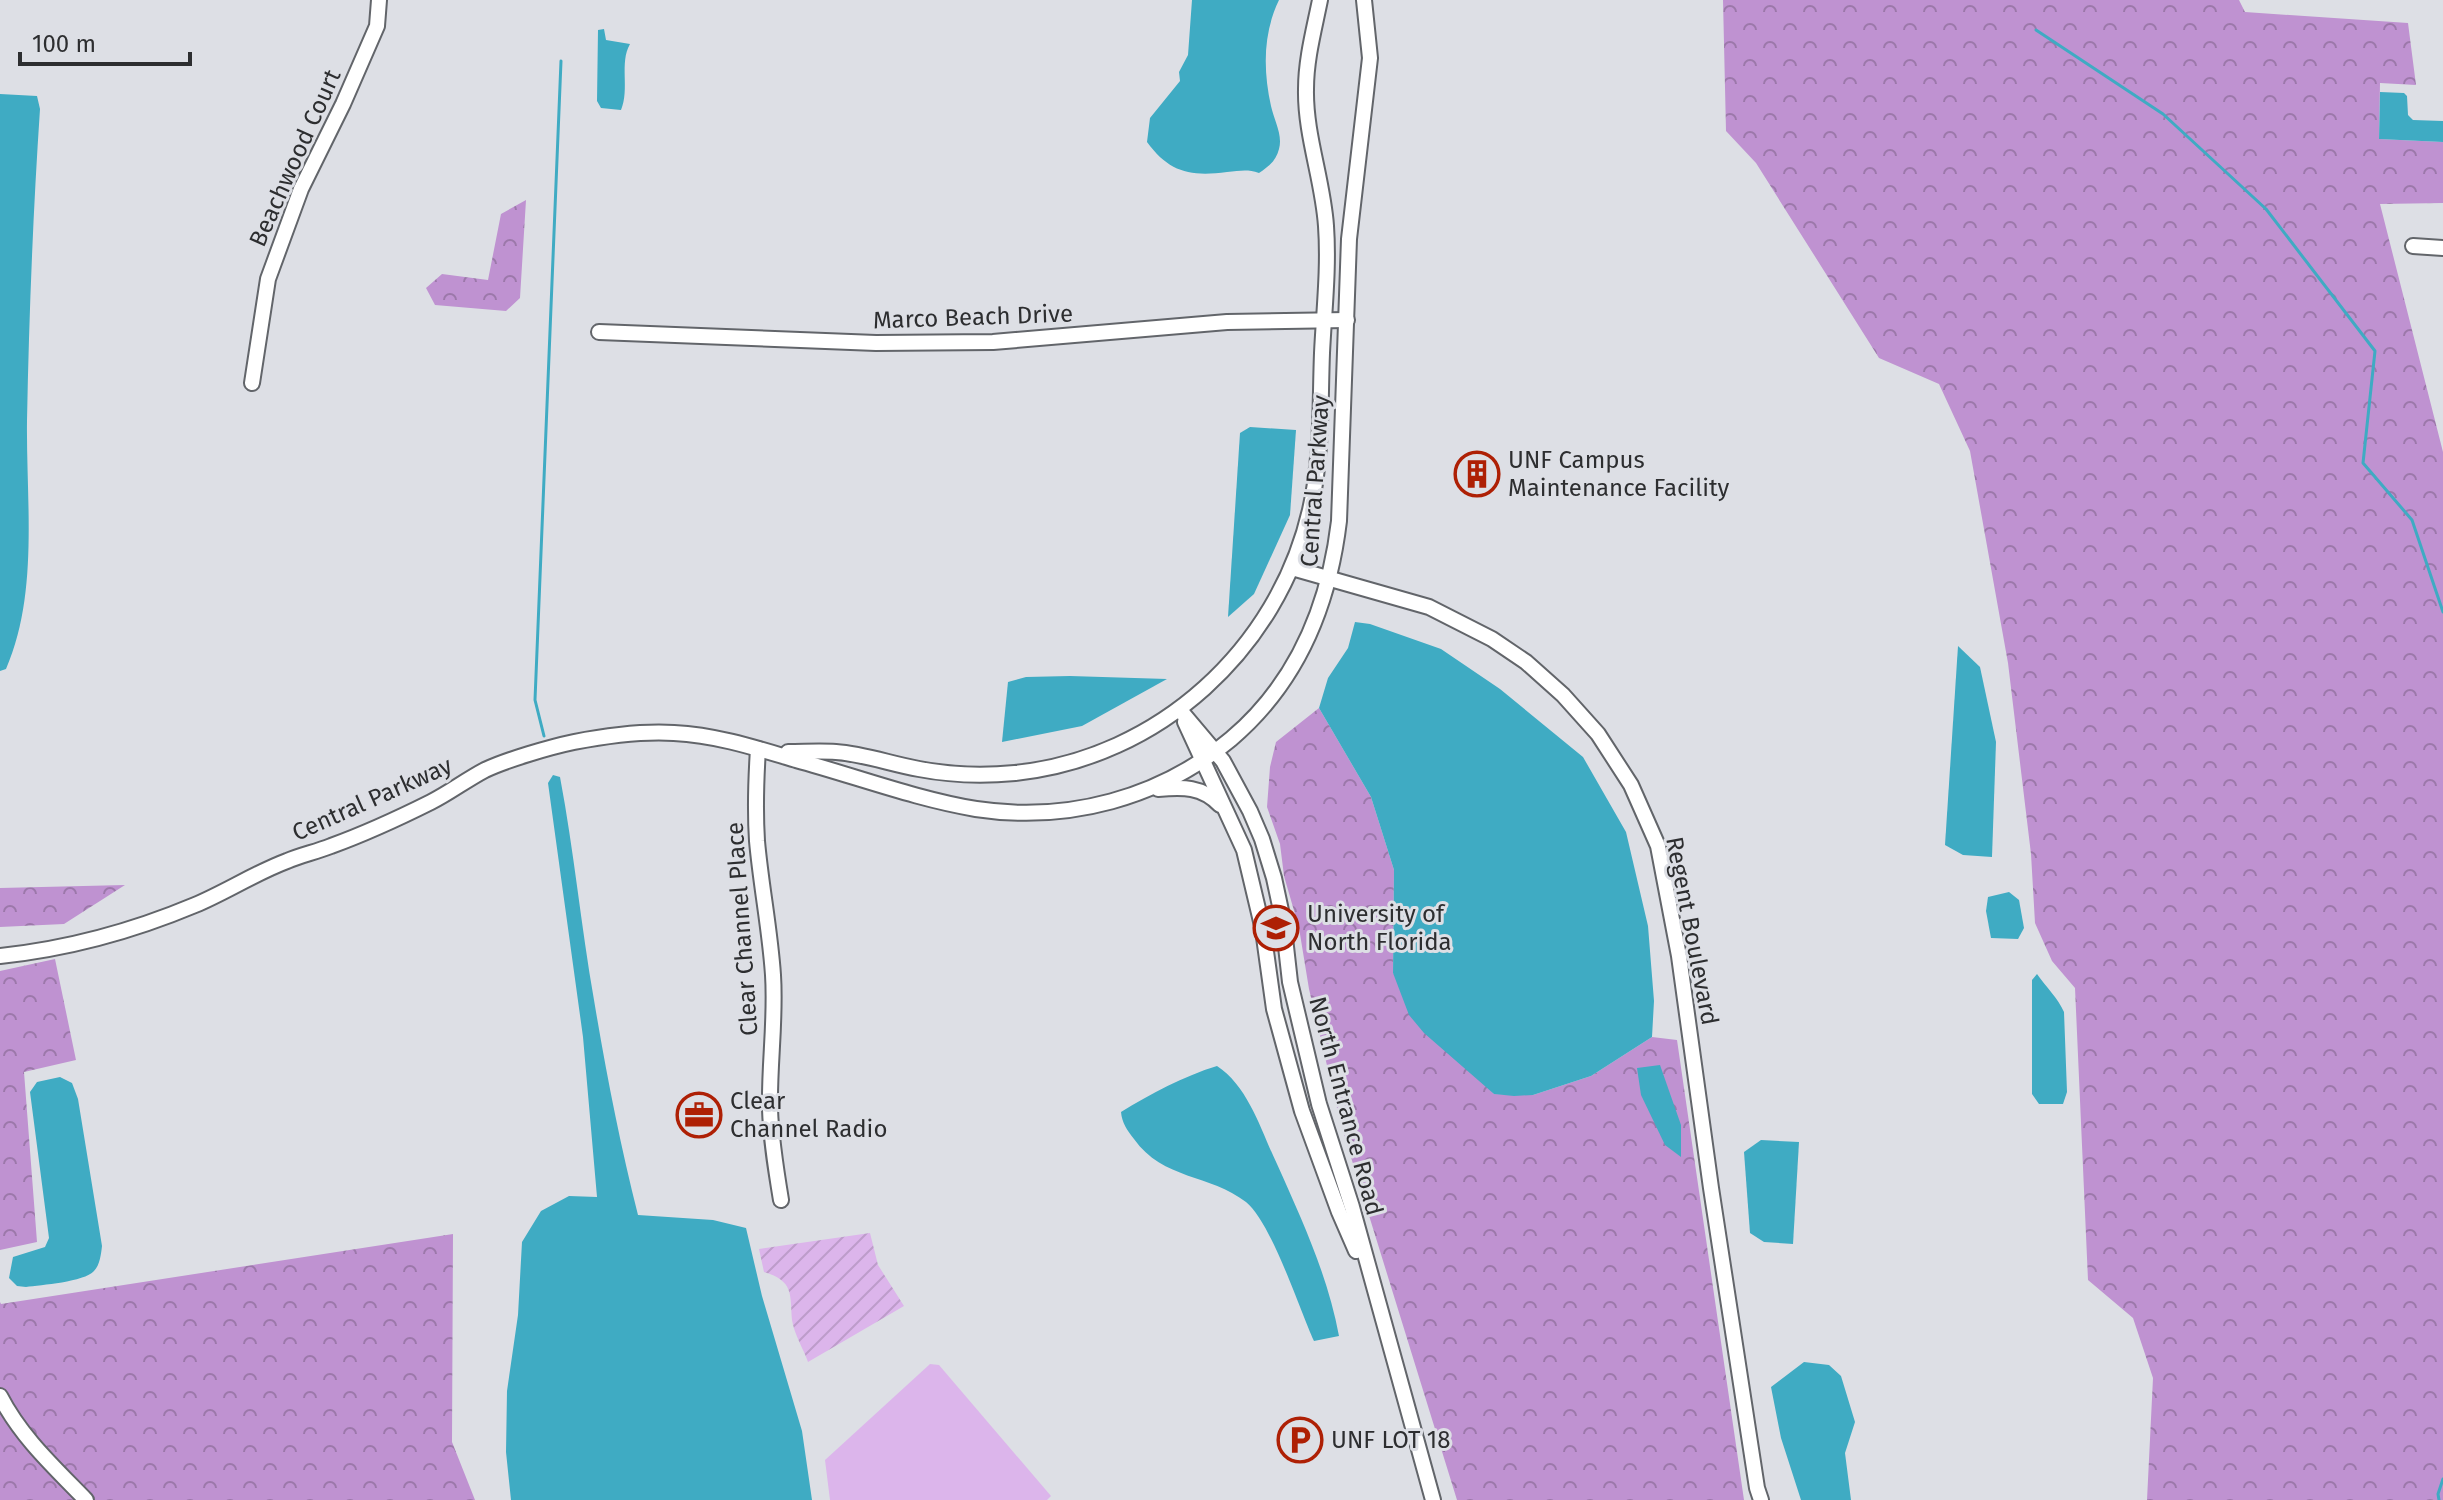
<svg xmlns="http://www.w3.org/2000/svg" width="2443" height="1500" viewBox="0 0 2443 1500" font-family="'Fira Sans',sans-serif">
<style>
.forest{fill:url(#forest-crowns)}
.garden{fill:url(#garden-furrows)}
.pitch{fill:#dcb5eb}
.water{fill:#3fabc3}
.lines{fill:none;stroke-linecap:round;stroke-linejoin:round}
.stream{stroke:#3fabc3;stroke-width:3}
.minor-casing{stroke:#62656a;stroke-width:18}
.minor{stroke:#fff;stroke-width:14}
.labels{text-anchor:middle;stroke-width:6;stroke-linejoin:round;paint-order:stroke}
.street-label{font-size:24px;fill:#2d2e30;stroke:#dddfe5}
.poi-label{font-size:24px;fill:#2d2e30;stroke:#dddfe5;text-anchor:start}
</style>
<defs>
<pattern id="forest-crowns" width="20" height="18" patternUnits="userSpaceOnUse" patternTransform="scale(2)"><rect width="20" height="18" fill="#bf92d1"/><path d="M2 6a3 3 0 1 1 6 0M12 15a3 3 0 1 1 6 0" fill="none" stroke="#9c78aa"/></pattern>
<pattern id="garden-furrows" width="10" height="10" patternUnits="userSpaceOnUse" patternTransform="scale(2)"><rect width="10" height="10" fill="#dcb5eb"/><path d="M-1 1l2-2M0 10L10 0M9 11l2-2" fill="none" stroke="#bd9cca"/></pattern>
</defs>
<rect width="100%" height="100%" fill="#dddfe5"/>
<!-- forest -->
<g class="forest">
<polygon points="1723,0 2239,0 2245,12 2408,23 2416,85 2380,83 2379,139 2443,142 2443,203 2380,204 2443,452 2443,1500 2147,1500 2153,1378 2133,1318 2088,1280 2075,988 2052,961 2035,923 2031,854 2008,663 1970,451 1939,384 1879,358 1756,163 1726,131"/>
<polygon points="526,200 520,298 506,311 435,305 426,288 442,274 488,280 501,214"/>
<polygon points="1319,708 1371,797 1394,870 1393,973 1494,1094 1533,1095 1591,1076 1652,1037 1677,1040 1744,1500 1457,1500 1341,1125 1309,989 1299,928 1284,876 1280,844 1267,807 1270,767 1276,742"/>
<polygon points="125,885 64,924 0,927 0,888"/>
<polygon points="55,959 76,1060 24,1072 37,1242 0,1250 0,971"/>
<polygon points="453,1234 452,1442 475,1500 0,1500 0,1302 1,1304"/>
</g>
<!-- garden -->
<path class="garden" d="M870,1233L878,1265L904,1306L808,1362C804,1350 794,1334 792,1320C790,1294 794,1281 764,1272L759,1249Z"/>
<!-- pitch -->
<polygon class="pitch" points="930,1364 939,1365 1051,1496 1047,1500 830,1500 825,1460"/>
<!-- water -->
<g class="water">
<path d="M1192,0H1279C1263,33 1263,70 1271,106C1274,120 1283,135 1279,149C1276,161 1269,166 1259,173C1247,169 1240,171 1227,172C1190,177 1169,172 1147,142L1150,118L1180,81L1179,72L1188,55Z"/>
<path d="M604,29L606,40L630,44C619,63 630,89 621,110L601,108L597,101L598,30Z"/>
<polygon points="2380,92 2404,93 2407,96 2408,115 2413,120 2443,121 2443,142 2379,139"/>
<path d="M0,94L37,96L40,109C33,213 29,317 27,421C26,502 39,593 6,669L0,671Z"/>
<polygon points="1250,427 1296,430 1290,515 1254,594 1228,617 1240,433"/>
<polygon points="1355,622 1370,624 1441,649 1500,689 1583,757 1626,832 1648,926 1654,1001 1652,1037 1591,1076 1533,1095 1514,1096 1494,1094 1424,1033 1409,1015 1393,973 1394,870 1371,797 1319,708 1328,678 1348,648"/>
<polygon points="1958,646 1980,667 1996,742 1992,857 1963,855 1945,845"/>
<polygon points="1070,676 1167,679 1082,726 1002,742 1008,682 1026,677"/>
<path d="M553,775L560,777C574,851 581,926 594,1000C606,1072 620,1144 638,1215L713,1220L746,1228L762,1296L802,1431L812,1500H511L506,1452L507,1391L518,1315L522,1242L541,1211L569,1196L597,1197L583,1037L548,783Z"/>
<polygon points="2009,892 2019,900 2024,928 2018,939 1991,938 1986,911 1988,897"/>
<path d="M2037,974C2046,987 2058,998 2064,1012L2067,1092L2063,1104H2039L2032,1094V980Z"/>
<polygon points="1660,1065 1681,1125 1681,1157 1665,1145 1641,1095 1637,1068"/>
<path d="M1217,1066C1249,1087 1261,1131 1277,1164C1302,1220 1328,1276 1339,1336L1314,1341C1299,1308 1271,1222 1246,1202C1210,1174 1163,1180 1134,1139C1127,1130 1122,1123 1121,1112C1150,1094 1184,1076 1217,1066Z"/>
<path d="M60,1077L72,1083L78,1099L102,1246C101,1254 100,1265 94,1271C84,1282 41,1285 26,1287L17,1286L9,1278L13,1257L45,1247L49,1238L30,1092L37,1082Z"/>
<polygon points="1761,1140 1799,1142 1793,1244 1764,1242 1750,1233 1744,1152"/>
<polygon points="1804,1362 1829,1365 1841,1376 1855,1422 1845,1453 1851,1500 1801,1500 1781,1438 1771,1387"/>
</g>
<g class="lines">
<!-- stream -->
<g class="stream">
<polyline points="2036,30 2163,114 2266,209 2375,351 2363,463 2412,520 2443,612"/>
<polyline points="544,736 535,700 561,61"/>
<polyline points="2439,1500 2438,1494 2443,1479"/>
</g>
<!-- minor casing -->
<g class="minor-casing">
<g id="minor">
<polyline points="2413,246 2443,248"/>
<polyline points="599,332 876,343 993,342 1227,322 1347,320"/>
<polyline points="252,383 268,279 301,189 343,104 377,26 379,0"/>
<polyline points="1292,568 1429,607 1492,639 1526,662 1563,695 1598,734 1631,785 1658,846 1679,956 1711,1188 1757,1488 1761,1500"/>
<polyline points="1180,710 1223,761 1250,811 1262,839 1274,878 1283,920 1290,982 1319,1104 1352,1207 1433,1500"/>
<polyline points="1185,722 1244,850 1263,930 1274,1009 1302,1111 1339,1212 1356,1251"/>
<path d="M758,749C756,780 755,810 757,841C761,886 770,930 773,975C776,1020 769,1064 770,1109C771,1140 776,1170 781,1200"/>
<path d="M788,752C804,752 820,751 836,752C864,754 891,764 919,769C950,775 983,776 1015,773C1159,758 1278,649 1310,510C1322,459 1320,405 1322,353C1324,311 1329,268 1326,226C1323,180 1305,135 1306,89C1306,59 1314,30 1320,0"/>
<path d="M1158,789C1183,787 1202,786 1220,805"/>
<path d="M0,956C67,949 133,931 195,905C226,892 255,873 287,861C301,855 316,852 331,846C364,834 399,818 431,802C449,793 466,780 485,770C506,760 550,747 574,742C605,736 642,731 674,733C716,735 756,748 796,760C855,776 916,799 976,809C1068,823 1160,798 1231,739C1297,683 1329,605 1339,521L1349,239L1370,58L1364,0"/>
<path d="M0,1396C21,1437 54,1467 86,1500"/>
</g>
</g>
<!-- minor -->
<use href="#minor" class="minor"/>
</g>
<!-- icons -->
<defs>
<g id="building-ring" transform="scale(2.3)"><circle r="9.5" fill="#dddfe5" stroke="#ae2005" stroke-width="1.5"/><path d="M-4-6H4V6H1V3H-1V6H-4ZM-2.5-4.3h1.7v1.8h-1.7ZM.8-4.3h1.7v1.8H.8ZM-2.5-1h1.7V.8h-1.7ZM.8-1h1.7V.8H.8Z" fill="#ae2005"/></g>
<g id="university-ring" transform="scale(2.3)"><circle r="9.5" fill="#dddfe5" stroke="#ae2005" stroke-width="1.5"/><path d="M0-5L7-2L0 1L-7-2ZM-4 1L0 2.5L4 1V4Q0 6-4 4Z" fill="#ae2005"/></g>
<g id="office-ring" transform="scale(2.3)"><circle r="9.5" fill="#dddfe5" stroke="#ae2005" stroke-width="1.5"/><path d="M-6-3h4V-5.5h4V-3h4V5H-6ZM-1-4.5V-3h2v-1.5ZM-6 0V1H6V0Z" fill="#ae2005"/></g>
<g id="parking-ring" transform="scale(2.3)"><circle r="9.5" fill="#dddfe5" stroke="#ae2005" stroke-width="1.5"/><path d="M-3.5-5.5H1a3.5 3.5 0 0 1 0 7H-1V5.5H-3.5ZM-1-3.4V-.6H.8a1.4 1.4 0 0 0 0-2.8Z" fill="#ae2005"/></g>
</defs>
<g fill-rule="evenodd">
<use href="#building-ring" x="1477" y="474"/>
<use href="#university-ring" x="1276" y="928"/>
<use href="#office-ring" x="699" y="1115"/>
<use href="#parking-ring" x="1300" y="1440"/>
</g>
<g class="labels">
<!-- street labels -->
<g class="street-label">
<text transform="translate(295 158) rotate(-66)" y="8">Beachwood Court</text>
<text transform="translate(973 317) rotate(-2)" y="8">Marco Beach Drive</text>
<text transform="translate(1315 481) rotate(-86)" y="8">Central Parkway</text>
<text transform="translate(372 799) rotate(-24)" y="8">Central Parkway</text>
<text transform="translate(742 929) rotate(-94)" y="8">Clear Channel Place</text>
<text transform="translate(1692 931) rotate(79)" y="8">Regent Boulevard</text>
<text transform="translate(1346 1106) rotate(75)" y="8">North Entrance Road</text>
</g>
<!-- poi labels -->
<g class="poi-label">
<text x="1508" y="468">UNF Campus<tspan x="1508" dy="28">Maintenance Facility</tspan></text>
<text x="1307" y="922">University of<tspan x="1307" dy="28">North Florida</tspan></text>
<text x="730" y="1109">Clear<tspan x="730" dy="28">Channel Radio</tspan></text>
<text x="1331" y="1448">UNF LOT 18</text>
</g>
</g>
<!-- scale -->
<path d="M20 52v12h170v-12" fill="none" stroke="#2d2e30" stroke-width="4"/>
<text x="32" y="52" font-size="24" fill="#2d2e30" stroke="#dddfe5" stroke-width="6" paint-order="stroke">100 m</text>
</svg>
